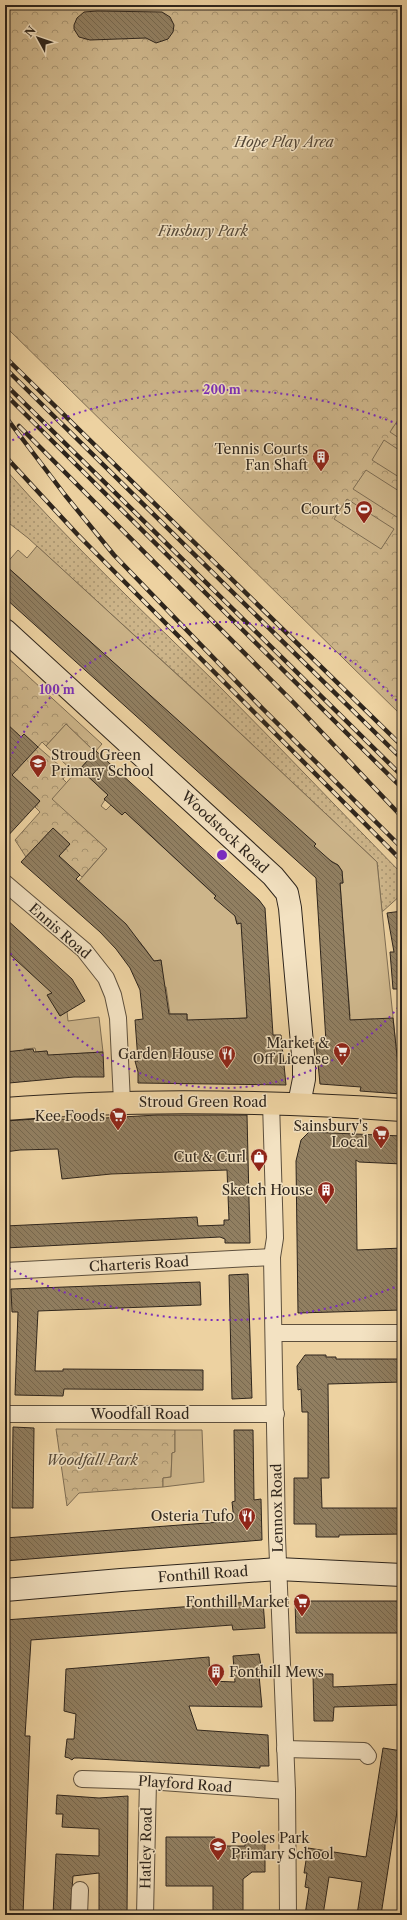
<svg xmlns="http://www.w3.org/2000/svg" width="407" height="1920" viewBox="0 0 407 1920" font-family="'Libre Caslon Text',serif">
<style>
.grass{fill:url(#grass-dots);stroke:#7e6d53}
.forest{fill:url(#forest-crowns);stroke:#7e6d53}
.garden{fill:#cdb58a;stroke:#7e6d53}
.building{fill:url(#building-back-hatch);stroke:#2e251c}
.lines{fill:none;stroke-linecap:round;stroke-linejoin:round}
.street-casing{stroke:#5e503d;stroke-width:18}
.secondary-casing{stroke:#2e251c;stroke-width:24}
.primary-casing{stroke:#2e251c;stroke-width:24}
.street{stroke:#f3e2c2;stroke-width:16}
.secondary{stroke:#f3e2c2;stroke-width:22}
.primary{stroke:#edd2a1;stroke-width:22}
.rail-casing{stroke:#2e251c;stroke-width:4.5}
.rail{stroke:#f3e2c2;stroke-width:3;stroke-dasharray:9;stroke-linecap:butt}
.ring{fill:none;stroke:#7b2cbf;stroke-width:2;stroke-dasharray:2 4}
.labels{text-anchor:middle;stroke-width:3;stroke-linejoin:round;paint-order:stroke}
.park-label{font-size:14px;font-style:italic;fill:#564938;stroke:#f3e2c2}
.poi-label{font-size:14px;fill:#2e251c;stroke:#f3e2c2;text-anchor:end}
.street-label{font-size:14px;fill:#2e251c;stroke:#f3e2c2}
.centre{fill:#7b2cbf;stroke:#f3e2c2;stroke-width:2}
.ring-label{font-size:12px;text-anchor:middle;font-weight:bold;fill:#7b2cbf;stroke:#f3e2c2;stroke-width:3;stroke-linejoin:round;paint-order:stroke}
</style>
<defs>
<pattern id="grass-dots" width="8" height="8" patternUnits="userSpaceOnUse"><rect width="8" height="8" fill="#cdb58a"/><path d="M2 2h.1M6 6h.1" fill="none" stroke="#a79370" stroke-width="1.8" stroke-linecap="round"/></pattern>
<pattern id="forest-crowns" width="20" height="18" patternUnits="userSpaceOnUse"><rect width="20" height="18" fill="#cdb58a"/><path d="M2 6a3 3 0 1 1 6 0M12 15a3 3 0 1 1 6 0" fill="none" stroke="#a79370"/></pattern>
<pattern id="building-back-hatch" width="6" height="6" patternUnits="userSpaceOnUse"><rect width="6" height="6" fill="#917f61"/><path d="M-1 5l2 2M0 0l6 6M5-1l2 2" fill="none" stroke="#77684f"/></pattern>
</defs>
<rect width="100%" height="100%" fill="#edd2a1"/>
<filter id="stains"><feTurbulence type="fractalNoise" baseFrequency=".005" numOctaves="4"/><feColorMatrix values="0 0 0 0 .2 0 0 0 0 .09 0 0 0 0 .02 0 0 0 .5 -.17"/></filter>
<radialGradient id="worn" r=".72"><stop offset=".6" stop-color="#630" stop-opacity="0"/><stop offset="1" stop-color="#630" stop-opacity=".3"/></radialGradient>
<!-- grass -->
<path class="grass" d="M5,469C72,545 146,614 218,685C280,747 340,811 402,874V894L382,912L377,862L202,697L28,538L5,520Z"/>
<!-- forest -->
<g class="forest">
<polygon points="5,5 402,5 402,716 5,326"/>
<polygon points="5,655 102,744 95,752 66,724 46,746 42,742 38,747 68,773 63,779 67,783 71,816 107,849 82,877 59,856 70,844 53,828 26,857 15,840 40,812 35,807 40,801 26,788 5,812 5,782 24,734 19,740 5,724"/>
<polygon points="56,1429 175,1430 175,1452 172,1453 171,1477 163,1478 163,1487 79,1493 67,1506"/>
</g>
<!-- garden -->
<g class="garden">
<polygon points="402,414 402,440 390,432"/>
<polygon points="384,440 402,452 402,479 372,460"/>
<polygon points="366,470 402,493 402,516 400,519 353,489"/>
<polygon points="347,499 394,529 381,549 334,519"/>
<polygon points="37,546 208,703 377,862 396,1046 374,1019 346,1020 350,1016 340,883 343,883 342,871 338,865 312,849 315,844 5,565 18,550 27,558"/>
<path d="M66,724L95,752L80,769L108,795L101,806L106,810L111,805L122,815L125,812L236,915L235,916L237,924L244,922L247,1018L209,1020L188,1046L187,1014H170L166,987H164L161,960L154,961C133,930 106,907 78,882L107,849L52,799L75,773L46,746Z"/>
<polygon points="5,950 59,988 48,995 60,1016 67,1011 68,1021 99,1017 103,1052 54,1055 48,1058 47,1051 36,1052 35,1048 24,1049 25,1058 5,1054"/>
<polygon points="175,1430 202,1430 204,1482 163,1487 163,1478 171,1477 172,1453 175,1452"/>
</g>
<!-- building -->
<g class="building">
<polygon points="97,11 162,12 170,17 174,25 173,32 168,39 156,43 146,38 90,40 79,37 74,29 74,25 77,18 84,12"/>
<polygon points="5,565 316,844 314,846 332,862 338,865 342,871 343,883 340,883 350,1020 393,1018 401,1094 360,1091 361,1087 320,1084 316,1043 326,1042 316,878 5,598"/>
<polygon points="5,722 21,737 24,734 38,747 12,775 40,801 5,839"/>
<polygon points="96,751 259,900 265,908 273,1035 281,1035 286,1085 138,1083 138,1072 135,1061 138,1061 135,1020 143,1019 140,990 130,968 116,949 100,932 21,862 53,828 70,844 59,856 80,875 76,879 126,924 154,961 161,960 169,1014 187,1014 187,1020 247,1018 241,923 237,924 235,916 214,898 216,896 125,812 122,815 104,799 108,795 80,769"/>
<polygon points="402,911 402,989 393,989 390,952 394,952 387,913"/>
<polygon points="5,918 72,979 85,1001 60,1016 47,995 52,993 5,950"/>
<polygon points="33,1049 34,1052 47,1051 48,1055 103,1052 104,1077 74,1077 9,1083 5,1052"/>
<polygon points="157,1115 247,1115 250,1243 225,1243 225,1239 220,1237 5,1248 5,1226 197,1217 198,1226 224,1225 224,1220 229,1220 227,1170 111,1174 62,1179 58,1149 20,1150 5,1152 5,1121 51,1118 70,1120"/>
<polygon points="309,1132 402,1136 402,1164 359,1162 356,1160 357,1250 402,1248 402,1310 298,1313 296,1161 301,1140"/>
<polygon points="248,1274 252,1398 232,1399 229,1275"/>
<polygon points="200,1282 201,1305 38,1311 35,1371 63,1371 63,1369 203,1370 203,1390 64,1389 63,1396 15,1395 18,1312 12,1312 11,1289"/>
<polygon points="305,1355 326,1355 326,1357 336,1357 336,1359 402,1359 402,1382 328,1384 329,1478 321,1478 322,1508 402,1508 402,1534 339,1535 339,1537 316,1537 316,1524 294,1524 294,1478 308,1478 308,1412 302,1412 301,1389 298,1390 297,1366"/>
<polygon points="13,1427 34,1428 33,1508 12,1508"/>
<polygon points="234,1430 253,1430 254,1500 261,1499 262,1540 5,1561 5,1538 234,1521 232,1502 235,1501"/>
<polygon points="263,1601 265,1628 233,1630 232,1625 31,1640 25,1736 30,1736 23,1915 5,1915 5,1620"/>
<polygon points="295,1601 402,1601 402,1633 296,1633"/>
<polygon points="259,1654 261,1666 259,1675 262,1707 189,1706 197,1730 268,1735 269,1766 260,1766 260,1768 79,1758 74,1758 72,1760 69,1758 65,1757 67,1739 74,1739 76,1714 64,1711 66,1669 209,1657 210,1681 235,1682 233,1656"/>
<polygon points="313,1674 333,1674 333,1687 402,1684 402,1705 334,1707 333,1721 314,1721"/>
<polygon points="383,1748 402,1751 402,1779 381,1915 357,1915 362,1882 329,1877 323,1915 305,1915 309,1888 305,1887 307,1873 304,1873 308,1848 366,1857"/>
<polygon points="57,1795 99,1798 128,1796 127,1915 99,1915 99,1873 73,1876 70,1915 53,1915 56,1854 99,1856 99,1829 62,1827 63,1814 56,1814"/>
<polygon points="166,1837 215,1837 215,1846 245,1846 245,1839 265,1839 265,1872 252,1872 243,1879 243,1915 213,1915 213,1886 166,1886"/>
</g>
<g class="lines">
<!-- street casing -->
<g class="street-casing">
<g id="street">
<polyline points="5,883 84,950 106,978 113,995 118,1018 122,1102"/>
<polyline points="271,1102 275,1238 272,1257 277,1537 287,1791 288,1915"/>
<polyline points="5,1271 272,1257"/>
<polyline points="275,1333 402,1333"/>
<polyline points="5,1414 276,1414"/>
<polyline points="285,1749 364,1751 368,1756"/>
<polyline points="82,1779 148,1781 287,1791"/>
<polyline points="79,1915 80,1890"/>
<polyline points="145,1915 148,1781"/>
</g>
</g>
<!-- secondary casing -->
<g class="secondary-casing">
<g id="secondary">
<polyline points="5,630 273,876 287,893 290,908 304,1066 304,1079 299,1104"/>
<polyline points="5,1590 121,1580 278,1569 402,1575"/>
</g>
</g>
<!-- primary casing -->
<g class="primary-casing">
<path id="primary" d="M5,1109C138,1098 269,1101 402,1110"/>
</g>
<!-- street -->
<use href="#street" class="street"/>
<!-- secondary -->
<use href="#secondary" class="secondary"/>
<!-- primary -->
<use href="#primary" class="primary"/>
<!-- rail casing -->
<g class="rail-casing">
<g id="rail">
<polyline points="5,357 402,746"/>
<polyline points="5,368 402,759"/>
<polyline points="5,384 402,776"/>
<polyline points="5,394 402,788"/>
<polyline points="5,416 65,495 114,555 263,709 402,848"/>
<polyline points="19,426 294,703 402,817"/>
<polyline points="5,456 78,535 402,861"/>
</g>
</g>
<!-- rail -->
<use href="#rail" class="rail"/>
</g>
<!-- distance rings -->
<g class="ring">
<path d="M402 1003A233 233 0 0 1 5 940M5 770A233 233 0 0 1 402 707"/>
<path d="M400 1285A465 465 0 0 1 7 1267M7 443A465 465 0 0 1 400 425"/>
</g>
<!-- icons -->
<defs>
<g id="building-pin" transform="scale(0.9)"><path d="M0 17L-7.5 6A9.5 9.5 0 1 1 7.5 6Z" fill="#8f2418" stroke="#f3e2c2"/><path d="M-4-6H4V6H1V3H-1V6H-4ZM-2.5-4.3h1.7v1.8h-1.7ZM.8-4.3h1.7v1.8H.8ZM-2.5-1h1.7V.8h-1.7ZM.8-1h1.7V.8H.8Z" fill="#fff"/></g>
<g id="stadium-pin" transform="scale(0.9)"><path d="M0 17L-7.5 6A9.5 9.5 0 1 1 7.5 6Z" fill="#8f2418" stroke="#f3e2c2"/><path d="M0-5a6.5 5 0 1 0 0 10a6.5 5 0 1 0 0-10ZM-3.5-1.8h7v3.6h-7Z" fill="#fff"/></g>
<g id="school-pin" transform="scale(0.9)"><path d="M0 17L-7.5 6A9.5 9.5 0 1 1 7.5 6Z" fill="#8f2418" stroke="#f3e2c2"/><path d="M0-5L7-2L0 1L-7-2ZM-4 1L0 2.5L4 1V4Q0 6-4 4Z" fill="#fff"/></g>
<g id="supermarket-pin" transform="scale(0.9)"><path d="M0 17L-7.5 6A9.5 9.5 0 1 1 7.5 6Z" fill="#8f2418" stroke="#f3e2c2"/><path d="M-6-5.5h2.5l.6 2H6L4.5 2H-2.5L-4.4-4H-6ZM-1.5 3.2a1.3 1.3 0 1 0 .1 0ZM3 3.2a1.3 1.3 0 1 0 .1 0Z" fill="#fff"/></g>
<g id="restaurant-pin" transform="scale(0.9)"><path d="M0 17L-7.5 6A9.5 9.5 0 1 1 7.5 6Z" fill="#8f2418" stroke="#f3e2c2"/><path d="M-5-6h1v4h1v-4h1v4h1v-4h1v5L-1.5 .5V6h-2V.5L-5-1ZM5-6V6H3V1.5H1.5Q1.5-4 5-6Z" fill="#fff"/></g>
<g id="shop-pin" transform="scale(0.9)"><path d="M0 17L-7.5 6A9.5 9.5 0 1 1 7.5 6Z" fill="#8f2418" stroke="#f3e2c2"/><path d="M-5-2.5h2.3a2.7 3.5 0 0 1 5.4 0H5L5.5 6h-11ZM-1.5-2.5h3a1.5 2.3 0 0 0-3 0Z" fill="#fff"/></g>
</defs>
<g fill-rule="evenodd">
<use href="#building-pin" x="321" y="457"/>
<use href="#stadium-pin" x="364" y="509"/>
<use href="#school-pin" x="38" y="763"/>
<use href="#supermarket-pin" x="342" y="1051"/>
<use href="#restaurant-pin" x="227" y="1054"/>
<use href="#supermarket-pin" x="118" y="1116"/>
<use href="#supermarket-pin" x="381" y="1134"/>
<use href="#shop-pin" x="259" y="1157"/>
<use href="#building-pin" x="326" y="1190"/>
<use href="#restaurant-pin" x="247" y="1516"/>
<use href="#supermarket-pin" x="302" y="1602"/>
<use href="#building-pin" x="216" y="1672"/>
<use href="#school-pin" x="218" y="1846"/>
</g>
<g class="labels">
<!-- park labels -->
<g class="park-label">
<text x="284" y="147">Hope Play Area</text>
<text x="203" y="236">Finsbury Park</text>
<text x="92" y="1465">Woodfall Park</text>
</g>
<!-- poi labels -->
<g class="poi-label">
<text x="308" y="454">Tennis Courts<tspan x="308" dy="16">Fan Shaft</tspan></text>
<text x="351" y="514">Court 5</text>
<text x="51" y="760" text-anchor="start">Stroud Green<tspan x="51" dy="16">Primary School</tspan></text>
<text x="329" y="1048">Market &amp;<tspan x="329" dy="16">Off License</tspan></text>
<text x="214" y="1059">Garden House</text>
<text x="105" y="1121">Kee Foods</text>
<text x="368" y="1131">Sainsbury's<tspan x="368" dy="16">Local</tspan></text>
<text x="246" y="1162">Cut &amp; Curl</text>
<text x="313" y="1195">Sketch House</text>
<text x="234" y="1521">Osteria Tufo</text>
<text x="289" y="1607">Fonthill Market</text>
<text x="229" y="1677" text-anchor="start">Fonthill Mews</text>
<text x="231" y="1843" text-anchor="start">Pooles Park<tspan x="231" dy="16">Primary School</tspan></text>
</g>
<!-- street labels -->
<g class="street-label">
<text transform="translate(225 832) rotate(43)" y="5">Woodstock Road</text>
<text transform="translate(60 931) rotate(41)" y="5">Ennis Road</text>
<text x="203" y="1107">Stroud Green Road</text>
<text transform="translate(139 1264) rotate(-3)" y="5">Charteris Road</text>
<text x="140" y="1419">Woodfall Road</text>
<text transform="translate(277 1508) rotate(-91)" y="5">Lennox Road</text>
<text transform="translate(203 1574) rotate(-4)" y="5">Fonthill Road</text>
<text transform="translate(185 1784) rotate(4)" y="5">Playford Road</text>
<text transform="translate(146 1848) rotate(-89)" y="5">Hatley Road</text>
</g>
</g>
<circle cx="222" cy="855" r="6" class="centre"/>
<g class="ring-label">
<text x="222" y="394">200 m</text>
<text x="57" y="694">100 m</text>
</g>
<!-- margin -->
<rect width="407" height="1920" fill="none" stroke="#edd2a1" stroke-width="20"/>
<rect x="6" y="6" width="395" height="1908" fill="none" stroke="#2e251c" stroke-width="2"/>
<rect x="10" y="10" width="387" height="1900" fill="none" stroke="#2e251c"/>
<!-- north arrow -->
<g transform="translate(38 38) rotate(310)" stroke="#f3e2c2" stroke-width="3" paint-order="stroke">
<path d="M0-3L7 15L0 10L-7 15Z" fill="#2e251c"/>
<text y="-6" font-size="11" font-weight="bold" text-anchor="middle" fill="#2e251c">N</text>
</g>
<rect width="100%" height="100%" filter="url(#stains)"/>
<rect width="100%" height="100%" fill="url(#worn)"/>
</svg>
